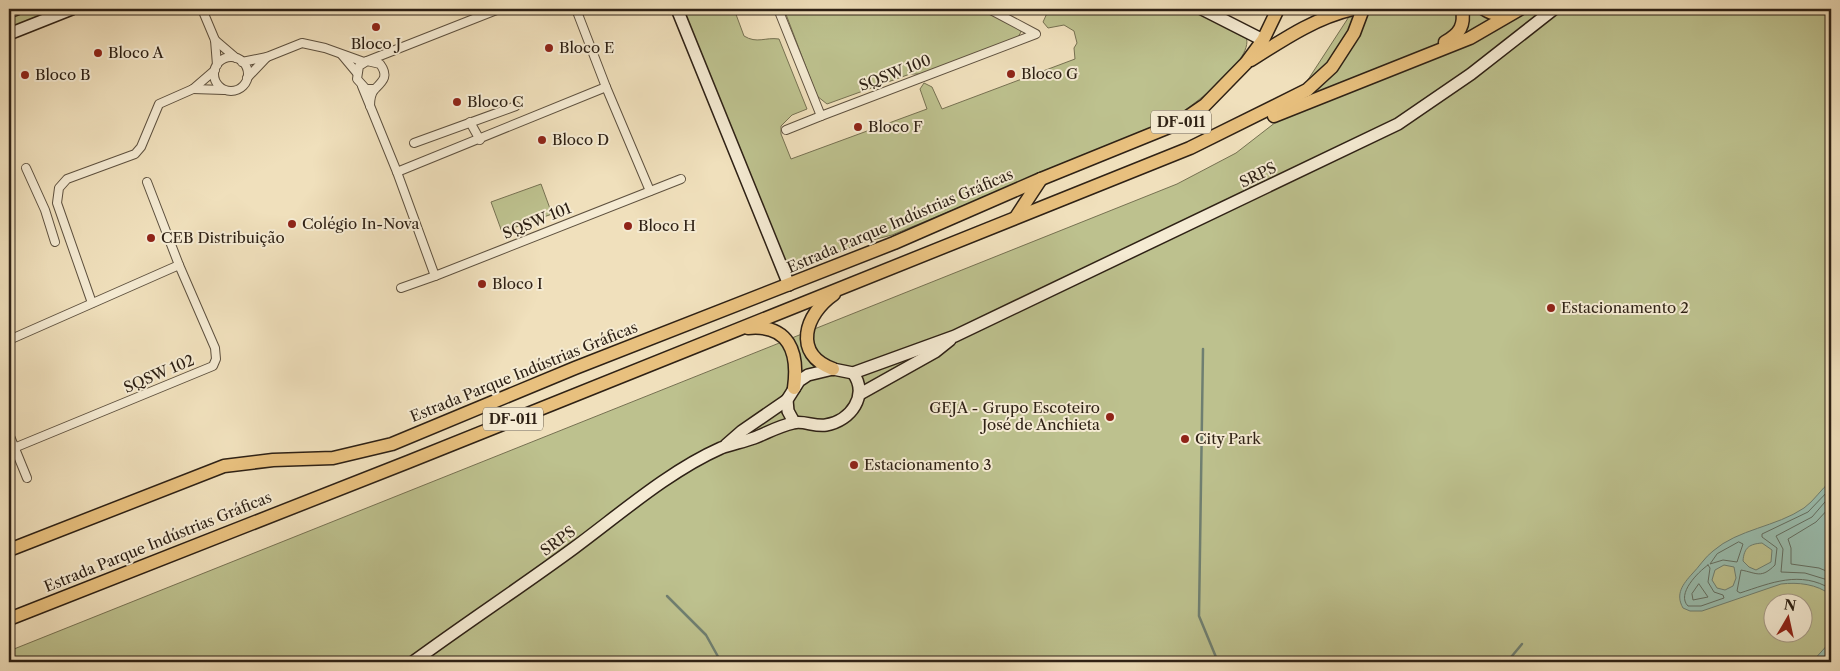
<svg xmlns="http://www.w3.org/2000/svg" width="1840" height="671" viewBox="0 0 1840 671" font-family="'Libre Caslon Text',serif">
<style>
.green{fill:#bdc18e;stroke:#767152;fill-rule:evenodd}
.water{fill:#9abdae;stroke:#6f7f71;fill-rule:evenodd}
.lines{fill:none;stroke-linecap:round;stroke-linejoin:round}
.shore{stroke:#646f62;stroke-width:1}
.stream{stroke:#6f7f71;stroke-width:2.5}
.street-casing{stroke:#5e513f;stroke-width:10}
.secondary-casing{stroke:#2e2115;stroke-width:14}
.primary-casing{stroke:#2e2115;stroke-width:15}
.street{stroke:#f5ebd3;stroke-width:8}
.secondary{stroke:#f5ebd3;stroke-width:11}
.primary{stroke:#e8c07e;stroke-width:12}
.poi-dot{fill:#8f2418;stroke:#f5ebd3;stroke-width:2}
.labels{text-anchor:middle;stroke-width:4;stroke-linejoin:round;paint-order:stroke}
.shield{fill:#f5ebd3;stroke:#6a5e4e;stroke-width:1}
.shield-label{font-size:14px;font-weight:bold;fill:#2e2115}
.poi-label{font-size:15px;fill:#2e2115;stroke:#f5ebd3;text-anchor:start}
.street-label{font-size:15px;fill:#2e2115;stroke:#f5ebd3}
</style>
<rect width="100%" height="100%" fill="#f0e0bc"/>
<filter id="stains"><feTurbulence type="fractalNoise" baseFrequency=".004" numOctaves="4"/><feColorMatrix values="0 0 0 0 .2 0 0 0 0 .09 0 0 0 0 .02 0 0 0 .5 -.17"/></filter>
<radialGradient id="worn" r=".72"><stop offset=".6" stop-color="#630" stop-opacity="0"/><stop offset="1" stop-color="#630" stop-opacity=".3"/></radialGradient>
<!-- green -->
<g class="green">
<polygon points="26,9 57,9 9,28 9,16"/>
<path d="M682,9H734L744,36C757,44 765,37 779,39L807,109L792,115L781,126V134L791,159L927,109L920,89L924,83L932,87L942,109L1075,59L1074,48L1077,43L1074,31L1064,25L1048,28L1043,22L1049,9H1192L1246,37C1256,61 1181,116 1160,125C1132,139 1101,149 1072,161C1012,186 952,210 892,235L861,243L797,269L785,266Z"/>
<polygon points="784,9 983,9 1020,28 1021,32 1018,37 922,74 910,74 827,104 817,96"/>
<path d="M1354,9H1831V662H9V651L1177,184L1236,153L1285,115ZM1772,604H1802V634H1772Z"/>
<polygon points="541,184 552,214 502,232 491,202"/>
</g>
<!-- water -->
<g class="water">
<path d="M1831,481V595C1817,584 1798,582 1781,584L1702,611H1690L1683,608C1675,594 1683,584 1692,574C1699,567 1705,557 1713,551C1738,529 1776,527 1804,508C1814,501 1821,489 1831,481ZM1762,543L1772,550L1771,562L1756,570L1749,567L1743,561C1744,547 1750,544 1762,543ZM1724,565L1734,567L1736,578L1733,586L1725,590L1717,588L1712,580L1715,570Z"/>
<polygon points="1831,641 1831,662 1812,662"/>
</g>
<g class="lines">
<!-- shore -->
<g class="shore">
<path d="M1831,488L1808,512L1762,534V537L1777,548L1775,565C1761,579 1757,573 1741,570L1737,591L1740,593C1771,583 1800,570 1831,589"/>
<polyline points="1831,495 1812,517 1776,536 1783,549 1781,572 1805,573 1831,581"/>
<polyline points="1831,506 1816,522 1788,539 1791,548 1791,564 1819,568 1831,573"/>
<polygon points="1739,542 1743,544 1737,562 1723,560 1710,564 1717,554"/>
<path d="M1708,565L1710,568L1708,582L1714,592L1723,595L1724,598L1701,606H1688C1676,594 1698,572 1708,565Z"/>
<polygon points="1699,584 1708,597 1693,600 1692,594"/>
</g>
<!-- stream -->
<g class="stream">
<polyline points="1203,349 1199,616 1218,662"/>
<polyline points="667,596 706,635 721,662"/>
<polyline points="1507,662 1522,644"/>
</g>
<!-- street casing -->
<g class="street-casing">
<g id="street">
<polyline points="202,9 215,40 217,65"/>
<polyline points="778,9 821,116 1036,34 989,9"/>
<polyline points="215,40 236,58"/>
<polyline points="342,55 357,73"/>
<circle cx="231" cy="74" r="17"/>
<polyline points="367,61 499,9"/>
<polyline points="242,62 267,57 302,43 325,48 364,62"/>
<polyline points="247,78 267,57"/>
<polyline points="362,86 397,172 435,276 681,179"/>
<polyline points="606,87 650,191"/>
<polyline points="193,89 224,90"/>
<path d="M370,106C370,100 371,93 375,89C383,81 389,76 380,64L367,61L359,66L357,79L366,89H375"/>
<polyline points="470,122 480,140"/>
<polyline points="786,130 821,116"/>
<polyline points="414,143 516,106"/>
<polyline points="26,168 45,210 55,242"/>
<polyline points="397,172 606,87 576,9"/>
<polyline points="401,288 435,276"/>
<polyline points="92,303 57,203 59,188 67,179 135,154 141,147 159,104 193,89 215,70"/>
<polyline points="9,340 179,265 147,182"/>
<polyline points="9,434 27,478"/>
<polyline points="14,448 213,366 216,359 215,348 179,265"/>
</g>
</g>
<!-- secondary casing -->
<g class="secondary-casing">
<g id="secondary">
<polyline points="677,9 789,285"/>
<polyline points="1202,9 1263,40"/>
<polyline points="9,12 17,9"/>
<polyline points="9,34 72,9"/>
<polyline points="860,394 935,352 950,340"/>
<polyline points="794,422 788,411 787,400 799,381 808,375 833,369 853,373 955,336 1398,124 1471,74 1554,9"/>
<polyline points="726,445 742,431 787,400"/>
<path d="M413,662C466,623 521,587 574,548C620,514 669,471 721,448C732,444 743,442 754,438C767,433 779,426 793,423C803,420 815,427 826,425C851,421 869,395 853,373"/>
</g>
</g>
<!-- primary casing -->
<g class="primary-casing">
<g id="primary">
<path d="M1484,9C1493,15 1499,15 1509,11"/>
<path d="M1445,42C1460,34 1465,25 1462,9"/>
<path d="M1251,60C1284,39 1315,18 1353,9"/>
<polyline points="1274,116 1470,38 1520,9"/>
<polyline points="1016,217 1041,179"/>
<path d="M748,328C789,324 799,352 794,388"/>
<path d="M833,369C792,354 805,314 834,294"/>
<polyline points="9,550 224,466 273,460 333,458 392,444 575,368 894,243 1041,179 1179,123 1205,105 1246,63 1263,40 1278,9"/>
<polyline points="9,619 408,462 1190,148 1307,90 1332,67 1354,33 1363,9"/>
</g>
</g>
<!-- street -->
<use href="#street" class="street"/>
<!-- secondary -->
<use href="#secondary" class="secondary"/>
<!-- primary -->
<use href="#primary" class="primary"/>
</g>
<!-- markers -->
<g class="poi-dot">
<circle cx="376" cy="27" r="5"/>
<circle cx="549" cy="48" r="5"/>
<circle cx="98" cy="53" r="5"/>
<circle cx="1011" cy="74" r="5"/>
<circle cx="25" cy="75" r="5"/>
<circle cx="457" cy="102" r="5"/>
<circle cx="858" cy="127" r="5"/>
<circle cx="542" cy="140" r="5"/>
<circle cx="292" cy="224" r="5"/>
<circle cx="628" cy="226" r="5"/>
<circle cx="151" cy="238" r="5"/>
<circle cx="482" cy="284" r="5"/>
<circle cx="1551" cy="308" r="5"/>
<circle cx="1110" cy="417" r="5"/>
<circle cx="1185" cy="439" r="5"/>
<circle cx="854" cy="465" r="5"/>
</g>
<g class="labels">
<!-- shield labels -->
<g class="shield">
<rect x="1151" y="110.5" width="60" height="23" rx="4"/>
<rect x="483" y="407.5" width="60" height="23" rx="4"/>
</g>
<g class="shield-label">
<text x="1181" y="127">DF-011</text>
<text x="513" y="424">DF-011</text>
</g>
<!-- poi labels -->
<g class="poi-label">
<text x="376" y="49" text-anchor="middle">Bloco J</text>
<text x="559" y="53">Bloco E</text>
<text x="108" y="58">Bloco A</text>
<text x="1021" y="79">Bloco G</text>
<text x="35" y="80">Bloco B</text>
<text x="467" y="107">Bloco C</text>
<text x="868" y="132">Bloco F</text>
<text x="552" y="145">Bloco D</text>
<text x="302" y="229">Colégio In-Nova</text>
<text x="638" y="231">Bloco H</text>
<text x="161" y="243">CEB Distribuição</text>
<text x="492" y="289">Bloco I</text>
<text x="1561" y="313">Estacionamento 2</text>
<text x="1100" y="413" text-anchor="end">GEJA - Grupo Escoteiro<tspan x="1100" dy="17">José de Anchieta</tspan></text>
<text x="1195" y="444">City Park</text>
<text x="864" y="470">Estacionamento 3</text>
</g>
<!-- street labels -->
<g class="street-label">
<text transform="translate(895 73) rotate(-21)" y="5">SQSW 100</text>
<text transform="translate(1258 175) rotate(-26)" y="5">SRPS</text>
<text transform="translate(537 221) rotate(-22)" y="5">SQSW 101</text>
<text transform="translate(900 221) rotate(-23)" y="5">Estrada Parque Indústrias Gráficas</text>
<text transform="translate(524 372) rotate(-22)" y="5">Estrada Parque Indústrias Gráficas</text>
<text transform="translate(159 374) rotate(-23)" y="5">SQSW 102</text>
<text transform="translate(558 541) rotate(-36)" y="5">SRPS</text>
<text transform="translate(158 542) rotate(-22)" y="5">Estrada Parque Indústrias Gráficas</text>
</g>
</g>
<!-- margin -->
<rect width="1840" height="671" fill="none" stroke="#f0e0bc" stroke-width="30"/>
<rect x="10" y="10" width="1820" height="651" fill="none" stroke="#2e2115" stroke-width="2.5"/>
<rect x="15" y="15" width="1810" height="641" fill="none" stroke="#2e2115"/>
<!-- north arrow -->
<g transform="translate(1788 618) rotate(9)"><circle r="24" fill="#f5ebd3" stroke="#a59a87"/>
<path d="M0-4L9 19L0 12L-9 19Z" fill="#8f2418"/>
<text y="-8" font-size="14" font-weight="bold" text-anchor="middle" fill="#2e2115">N</text>
</g>
<rect width="100%" height="100%" filter="url(#stains)"/>
<rect width="100%" height="100%" fill="url(#worn)"/>
</svg>
